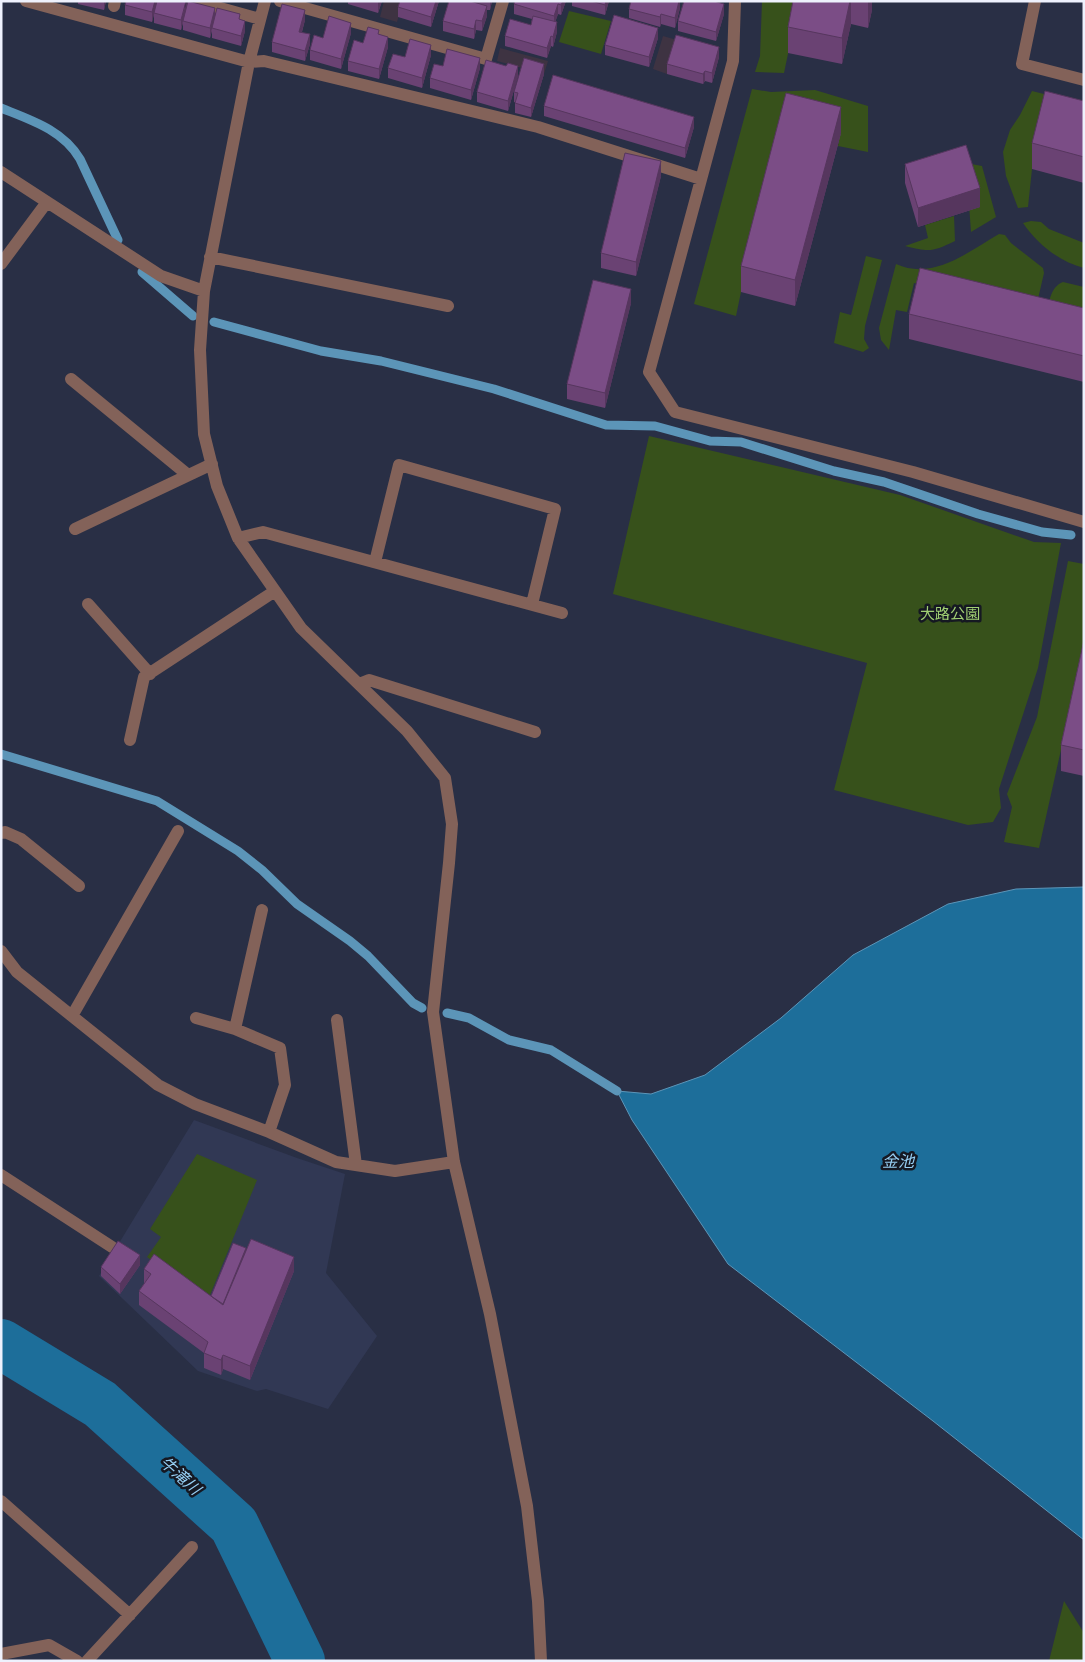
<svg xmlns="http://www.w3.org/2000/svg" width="1085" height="1662" viewBox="0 0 1085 1662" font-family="'Varela Round','Noto Sans JP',sans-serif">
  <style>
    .built { fill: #313854 }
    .industrial { fill: #3e3342 }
    .green { fill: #37511b }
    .water { fill: #1d6e9a; stroke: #5c95b8 }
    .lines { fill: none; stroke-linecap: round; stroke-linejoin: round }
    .stream { stroke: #5c95b8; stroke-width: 9 }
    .river { stroke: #1d6e9a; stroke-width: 50 }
    .minor { stroke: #836259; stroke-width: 12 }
    .wall { fill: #6a4273 }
    .shaded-wall { fill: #56365e }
    .building { fill: #7b4d86; stroke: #56365e }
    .labels { text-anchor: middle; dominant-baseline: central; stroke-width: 5; stroke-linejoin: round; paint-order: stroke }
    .park-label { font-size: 15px; fill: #a0cf73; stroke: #151822 }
    .water-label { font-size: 16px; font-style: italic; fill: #96cff4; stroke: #151822 }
  </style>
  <rect width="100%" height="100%" fill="#292f45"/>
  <!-- built -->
  <path class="built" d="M194,1120l103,38 48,16 -19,99 51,63 -49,73 -62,-20 -9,2 -59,-20 -99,-95z"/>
  <!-- industrial -->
  <path class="industrial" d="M384,1h19l-6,21 -17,-5z
    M663,36l14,4 -10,34 -14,-5z
    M500,48l48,13 -4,13 -47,-13z"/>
  <!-- green -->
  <path class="green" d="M762,1h37l-15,72 -29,-1 5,-16z
    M569,11l42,10 -10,33 -42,-12z
    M752,89l19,3 44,-2 53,16v46l-30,-6 2,-13 -99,159 -5,24 -42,-12z
    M1032,91l52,13 -52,65 -4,38 -10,1 -12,-32 -3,-24 7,-22 10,-15z
    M966,163l16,3 14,51 -25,15z
    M954,216l1,25c-23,11 -25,11 -50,5l23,-8 -3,-13z
    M1031,221l10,1 8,7 35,14v25c-24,-6 -47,-24 -61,-45z
    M999,234l6,1 6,8 32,25 1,5 -9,39 -121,-29 -7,29 -11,-2 -7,40 -8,-10 -2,-12 17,-64c37,17 72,-12 103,-30z
    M866,256l16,4 -17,66 -1,13 5,9 -6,4 -29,-9 6,-31 11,3z
    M1063,282l21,5v38l-38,-9c3,-13 4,-29 17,-34z
    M649,436l251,59 134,47 27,1 -23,125 -39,121 2,19 -8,14 -25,3 -134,-35 33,-127 -254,-69z
    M1068,561l16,3v83l-45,201 -35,-6 8,-35 -5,-13 30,-77z
    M197,1154l60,26 -49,120 -61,-43 14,-20 -11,-8z
    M1064,1601l20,32v28h-35z"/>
  <!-- water -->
  <path class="water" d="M1084,887v653l-151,-119 -205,-157 -96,-144 -15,-29 34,3 54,-19 76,-57 72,-63 95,-51 68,-15z"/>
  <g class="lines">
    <!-- stream -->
    <path class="stream" d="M1,108c30,12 62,22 79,51l38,81
      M142,272l51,44
      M214,322l107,29 60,10 113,28 112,36 49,1 55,15 31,1 93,29 50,11 94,32 64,18 29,3
      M1,754l156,47 81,50 24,19 35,34 53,37 18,15 45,47 9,5
      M447,1013l22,5 40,22 42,10 66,41"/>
    <!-- river -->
    <path class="river" d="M1,1344l99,60 134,121 66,136"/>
    <!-- minor -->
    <path class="minor" d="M26,1l223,61 15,-1 274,66 163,52
      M195,1l65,18
      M265,1l-16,61 -45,229 -4,59 4,84 13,52 21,52 63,90 106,103 38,47 7,46 -3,39 -16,149 21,150 36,152 37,192 11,95 3,60
      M280,1l206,58 17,-58
      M735,1l-2,60 -84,311 26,40 238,60 171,50
      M1035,1l-13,63 62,16
      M114,6l1,-5
      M1,172l160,104 43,15
      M210,257l238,49
      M1,264l46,-62
      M71,379l117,96
      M75,529l137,-65
      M238,538l25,-6 299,81
      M375,562l24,-97 156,44 -23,95
      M88,604l62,70
      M359,684l10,-4 166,52
      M130,740l14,-63 131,-86
      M1,833l4,-1 16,7 58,47
      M1,951l16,21 141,113 37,19 74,28 67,30 59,9 59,-9
      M72,1016l106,-185
      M196,1018l39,11 45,19 5,37 -16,47
      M337,1020l19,145
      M235,1029l27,-119
      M1,1175l111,72
      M1,1501l129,114
      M1,1654l48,-9 28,16
      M87,1661l105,-114"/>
  </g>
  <!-- wall -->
  <path class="wall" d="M78,1h28l-2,9 -26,-6z
    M348,1h34l-4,12 -30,-9z
    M439,1l-8,26 -33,-10v-10z
    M449,1h43l-2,9h-3v6l-5,15 -6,-1 -2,9 -31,-8v-10z
    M566,1l-5,14 -3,-1 -3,8 2,10 -4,15 -2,-1 -4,12 -42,-12v-10l26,-11 1,-6 -18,-5v-10z
    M572,1h37l-4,14 -33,-9z
    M680,1v7l-5,20 -14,-4 -1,3 -31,-9v-9z
    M793,1h79v9l-4,18 -17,-4 -9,40 -54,-11v-26z
    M125,5l62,3 28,8 25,3 5,12 -4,15 -29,-8v-7l-2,7 -27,-8v-7l-2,7 -27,-7v-9l-2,8 -27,-7z
    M724,14l-8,27 -38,-10v-10z
    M305,20l-3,12 8,12 -5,17 -33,-9v-10z
    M351,33l-10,36 -31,-9v-10l13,-12z
    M379,35l9,12 -9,32 -31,-8v-10l15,-18z
    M658,38l-9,29 -44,-12v-10z
    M431,55l-9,33 -34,-10v-10l17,-11z
    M719,57l-7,26 -7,-2 -2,3 -36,-10v-10z
    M443,66l37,2 -9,32 -41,-12v-10z
    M544,74l-13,43 -16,-4v-11h-1v-10z
    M518,76l-10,35 -31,-9v-10z
    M1084,101v82l-52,-14v-26z
    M544,106l150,21 -9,31 -141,-42z
    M841,133l-46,173 -54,-14v-26z
    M905,164l75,43 -62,20 -13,-44z
    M661,176l-25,100 -35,-8v-15z
    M631,303l-26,105 -38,-9v-15z
    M1084,308v74l-175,-43v-25z
    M1084,640v136l-23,-5v-26z
    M246,1251l48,20 -44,109 -27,-11 -2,6 -17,-7v-15l-65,-48v-14l5,-7v-15l67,27z
    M140,1265l-20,29 -19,-18v-9z"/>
  <!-- shaded-wall -->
  <path class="shaded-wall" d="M104,1h2l-2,9z
    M155,1h2v2l-5,19v-10z
    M187,1v9l-4,11 -2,9v-10z
    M379,1h3l-4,12v-10z
    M436,1h3l-8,26v-10z
    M490,1h2l-2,9z
    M563,1h3l-5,14v-10z
    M606,1h3l-4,14v-10z
    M679,1h1v7l-5,20v-10z
    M850,1h1v23l-9,40v-26z
    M868,1h4v9l-4,18z
    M558,4v10l-4,12v-10z
    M724,4v10l-8,27v-9z
    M487,6v10l-5,15v-10z
    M215,8v10l-3,10 -2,10v-10z
    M305,10v10l-6,22v-10z
    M661,14v10l-1,3v-10z
    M476,20v10l-2,9v-10z
    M245,21v10l-4,15v-10z
    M557,22v10l-4,15v-10z
    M351,23v10l-10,36v-10z
    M658,28v10l-9,29v-10z
    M310,34v10l-5,17v-10z
    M551,36v10l-4,12v-10z
    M388,37v10l-9,32v-10z
    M431,45v10l-9,33v-10z
    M719,47v10l-7,26v-10z
    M480,58v10l-9,32v-10z
    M544,64v10l-13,43v-9z
    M518,66v10l-10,35v-10z
    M705,71v10l-2,3v-10z
    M841,107v26l-46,173v-26z
    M694,117v10l-9,31v-10z
    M661,161v15l-25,100v-14z
    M980,188v19l-62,20v-19z
    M631,289v14l-26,105v-15z
    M246,1248v5l-24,58v-5z
    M140,1255v10l-20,29v-10z
    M294,1257v14l-44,109v-14z
    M223,1355v14l-2,6v-15z"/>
  <!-- building -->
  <path class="building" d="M126,1h29l-3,11 -27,-7z
    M157,1h29l-5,19 -27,-7z
    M188,1l27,7 -5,20 -27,-7z
    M400,1h36l-5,16 -33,-10z
    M449,1h21l17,5 -5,15 -6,-1 -2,9 -31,-8z
    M515,1h48l-2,4 -3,-1 -4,12 -40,-12z
    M591,1h15l-1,4z
    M631,1h48l-4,17 -14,-4 -1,3 -31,-8z
    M684,1h30l10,3 -8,28 -38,-11z
    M793,1h57l-8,37 -54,-11z
    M282,4l23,6 -6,22 11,2 -5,17 -33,-9z
    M217,8l23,6 -1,5 6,2 -4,15 -29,-8z
    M614,15l44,13 -9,29 -44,-12z
    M329,16l22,7 -10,36 -31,-9 4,-15 9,3z
    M533,16l24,6 -4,15 -2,-1 -4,12 -42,-12 5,-17 21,6z
    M368,27l11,3 -1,4 10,3 -9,32 -31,-8 6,-21 9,3z
    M676,35l43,12 -7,26 -7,-2 -2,3 -36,-10z
    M410,39l21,6 -9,33 -34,-10 5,-14 12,3z
    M447,49l33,9 -9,32 -41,-12 4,-14 9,2z
    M524,58l20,6 -13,44 -16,-5 3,-10 -4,-1z
    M486,60l20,6 2,-3 10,3 -10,35 -31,-9z
    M553,75l141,42 -9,31 -141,-42z
    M1045,91l39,10v56l-52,-14z
    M786,93l55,14 -46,173 -54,-14z
    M966,145l14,43 -62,20 -13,-44z
    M625,153l36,8 -25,101 -35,-9z
    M920,268l164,40v48l-175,-42z
    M593,280l38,9 -26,104 -38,-9z
    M1084,640v110l-23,-5z
    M251,1239l43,18 -44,109 -27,-11 -2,5 -17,-7 4,-11 -69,-51 12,-17 -7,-5 10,-15 69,51z
    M118,1241l22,14 -20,29 -19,-17z
    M233,1243l13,5 -23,56 -12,-8z"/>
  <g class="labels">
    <!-- park labels -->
    <g class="park-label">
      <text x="950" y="614">大路公園</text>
    </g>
    <!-- water labels -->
    <g class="water-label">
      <text x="898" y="1162">金池</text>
      <text transform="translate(180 1476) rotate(42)">牛滝川</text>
    </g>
  </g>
  <!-- border -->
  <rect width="1085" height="1662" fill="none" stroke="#eef1fd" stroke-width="5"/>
</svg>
